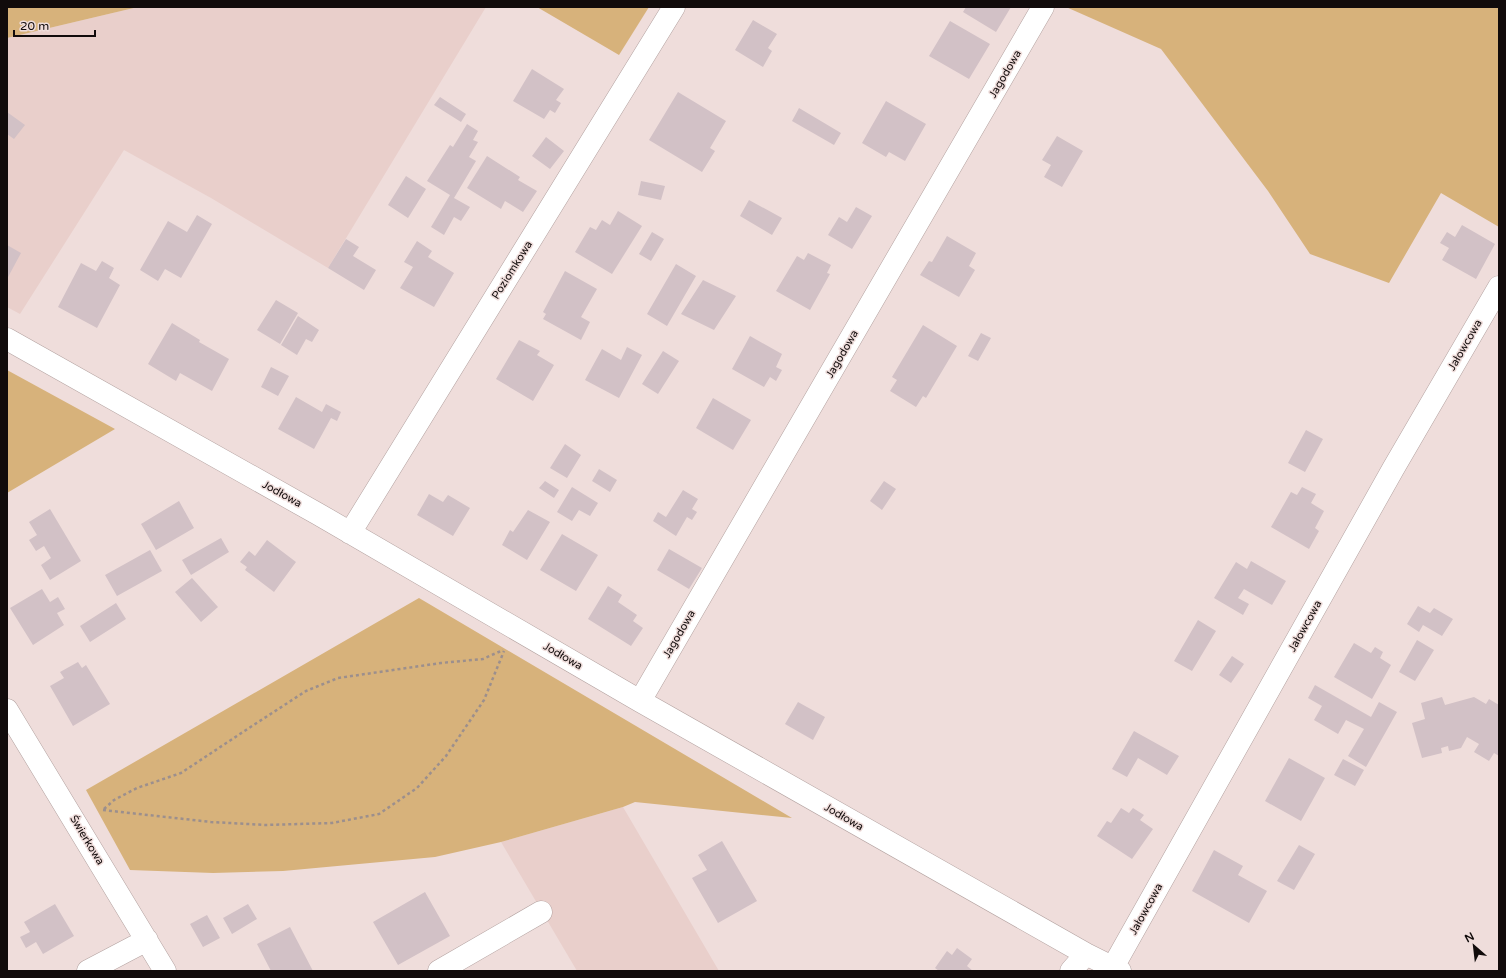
<svg xmlns="http://www.w3.org/2000/svg" width="1506" height="978" viewBox="0 0 1506 978" font-family="'Varela Round',sans-serif">
  <style>
    .built { fill: #e9cfcb }
    .green { fill: #d7b27b }
    .building { fill: #d2c1c6 }
    .lines { fill: none; stroke-linecap: round; stroke-linejoin: round }
    .minor-casing { stroke: #b3a2a0; stroke-width: 23 }
    .path { stroke: #9c8f8d; stroke-width: 2.5; stroke-dasharray: 3 3; stroke-linecap: butt }
    .minor { stroke: #fff; stroke-width: 22 }
    .labels { text-anchor: middle; dominant-baseline: central; stroke-width: 3; stroke-linejoin: round; paint-order: stroke }
    .street-label { font-size: 11px; fill: #110b0b; stroke: #efdddb }
  </style>
  <rect width="100%" height="100%" fill="#efdddb"/>
  <!-- built -->
  <path class="built" d="M138,7h348l-158,261 -117,-70 -87,-48 -104,164 -13,-7v-269z
    M623,807l96,164h-142l-76,-129z"/>
  <!-- green -->
  <path class="green" d="M7,7h131l-131,31z
    M537,7h112l-30,48z
    M1066,7h433v220l-58,-34 -52,90 -79,-29 -42,-63 -107,-142z
    M7,370l108,59 -108,64z
    M419,598l373,220 -157,-16 -12,5 -122,35 -66,15 -152,14 -70,2 -83,-3 -44,-80z"/>
  <!-- building -->
  <path class="building" d="M966,7h45l-15,25 -33,-20z
    M753,20l24,14 -9,14 4,3 -9,16 -28,-17z
    M950,21l40,23 -21,35 -40,-23z
    M532,69l32,20 -8,11 5,3 -6,10 -5,-3 -6,9 -31,-18z
    M678,92l48,29 -16,27 5,3 -13,21 -53,-32z
    M440,97l26,17 -5,8 -27,-17z
    M886,101l40,23 -21,37 -16,-9 -3,5 -24,-14z
    M799,108l42,25 -7,12 -42,-24z
    M7,112l18,13 -11,14 -7,-5z
    M467,124l11,7 -5,9 5,2 -9,15 7,4 -22,37 16,9 -9,14 -7,-4 -10,18 -13,-8 19,-32 -23,-14 23,-36 3,2z
    M1057,136l26,15 -21,36 -18,-10 7,-12 -9,-5z
    M546,137l18,14 -14,18 -18,-13z
    M487,156l33,21 -2,3 19,11 -14,21 -18,-11 -4,8 -34,-21z
    M406,176l20,13 -18,29 -20,-13z
    M641,181l24,5 -4,14 -23,-5z
    M749,200l33,18 -10,17 -32,-19z
    M856,207l16,9 -20,33 -24,-14 11,-18 8,5z
    M618,211l24,15 -30,48 -37,-22 15,-25 6,3 6,-10 8,5z
    M197,215l15,9 -31,54 -16,-9 -7,12 -18,-11 28,-49 19,11z
    M1462,225l33,19 -19,35 -34,-19 7,-12 -9,-5 7,-11 8,5z
    M652,232l12,7 -13,22 -12,-7z
    M947,236l29,17 -7,13 6,4 -16,27 -39,-22 9,-14 3,1z
    M346,239l13,8 -6,9 23,14 -12,20 -36,-22z
    M417,241l15,10 -4,6 26,16 -20,34 -34,-19 13,-21 -9,-5z
    M7,245l14,8 -14,26z
    M808,253l23,12 -4,8 3,1 -20,36 -34,-19 21,-35 7,4z
    M102,261l12,7 -5,10 11,7 -23,43 -39,-21 23,-44 15,8z
    M676,264l20,12 -29,50 -20,-12z
    M565,271l32,18 -16,28 9,5 -9,18 -38,-21 3,-5 -3,-2z
    M703,280l33,16 -22,34 -33,-16z
    M276,300l22,13 -18,31 -23,-14z
    M298,316l21,14 -7,12 -6,-3 -9,16 -16,-10z
    M172,323l28,17 -1,2 30,17 -17,32 -32,-18 -4,8 -28,-17z
    M923,325l34,21 -31,52 -3,-2 -7,11 -26,-16 7,-11 -5,-3z
    M981,333l10,5 -13,23 -10,-5z
    M750,336l32,18 -6,13 6,3 -6,11 -6,-4 -6,10 -32,-18z
    M519,340l21,11 -3,4 17,10 -21,36 -37,-22z
    M627,347l15,8 -23,43 -34,-18 17,-31 19,11z
    M663,351l16,10 -21,33 -16,-10z
    M271,367l18,9 -11,20 -17,-9z
    M296,397l26,15 4,-8 15,8 -4,9 -6,-3 -17,31 -36,-20z
    M713,398l38,22 -18,30 -37,-22z
    M1306,430l17,9 -18,33 -17,-9z
    M565,444l16,11 -14,23 -17,-10z
    M599,469l18,11 -7,12 -18,-11z
    M545,481l14,9 -5,8 -15,-10z
    M884,481l12,8 -14,21 -12,-9z
    M572,487l26,16 -8,13 -11,-6 -7,11 -15,-9z
    M1302,487l14,7 -5,9 13,8 -9,17 4,3 -10,18 -38,-22 20,-35 6,3z
    M683,490l15,9 -6,10 5,3 -5,8 -5,-3 -11,19 -23,-15 5,-9 8,5z
    M429,494l14,8 5,-7 22,13 -17,28 -36,-21z
    M179,501l15,27 -38,22 -15,-26z
    M50,509l31,52 -31,19 -9,-15 10,-7 -7,-12 -8,5 -7,-11 8,-5 -8,-13z
    M528,510l22,12 -23,38 -25,-15 8,-15 3,2z
    M562,534l36,21 -22,36 -36,-21z
    M221,538l8,14 -38,23 -9,-15z
    M267,540l29,22 -22,30 -29,-22 2,-3 -7,-5 9,-11 6,5z
    M669,549l33,19 -13,21 -32,-19z
    M150,550l12,21 -45,25 -12,-21z
    M1251,561l35,20 -14,24 -28,-16 -6,9 11,6 -6,11 -29,-17 22,-36 11,7z
    M192,578l26,29 -17,15 -26,-30z
    M608,586l14,9 -4,7 19,13 -4,6 10,7 -12,18 -43,-27z
    M42,589l8,13 8,-5 7,12 -8,4 7,12 -31,20 -23,-37z
    M116,603l10,16 -36,23 -10,-16z
    M1418,606l12,7 4,-5 19,11 -11,17 -19,-11 -4,7 -12,-8z
    M1198,620l18,11 -24,40 -18,-10z
    M1417,640l17,10 -19,31 -16,-9z
    M1354,643l17,10 4,-6 8,5 -3,6 11,7 -19,34 -38,-22z
    M1232,656l12,8 -13,19 -12,-8z
    M78,662l4,6 4,-3 24,39 -37,22 -23,-40 14,-8 -4,-6z
    M1315,685l56,32 8,-15 18,10 -31,55 -18,-11 16,-27 -18,-9 -8,14 -24,-14 8,-14 -14,-8z
    M1442,697l3,8 29,-8 12,7 3,-5 10,6v51l-5,-3 -5,8 -15,-9 5,-8 -12,-7 -6,11 -12,3 -1,-5 -7,2 1,5 -20,5 -10,-35 13,-4 -4,-16z
    M798,702l27,15 -12,23 -28,-16z
    M1134,731l45,25 -12,19 -29,-17 -11,19 -15,-8z
    M1289,758l36,20 -24,43 -36,-20z
    M1343,759l21,11 -9,16 -21,-11z
    M1121,808l8,5 4,-5 11,7 -4,5 13,9 -21,30 -35,-23 10,-15 4,2z
    M722,841l35,60 -39,22 -26,-45 15,-8 -9,-15z
    M1299,845l16,9 -21,36 -17,-9z
    M1214,850l29,16 -5,9 29,16 -18,32 -57,-32z
    M425,892l25,44 -52,29 -25,-43z
    M55,904l19,32 -31,18 -7,-12 -10,6 -6,-11 10,-5 -6,-10z
    M248,904l9,15 -25,15 -9,-16z
    M207,915l13,23 -17,9 -13,-23z
    M290,927l23,44h-42l-14,-27z
    M957,948l15,11 -5,7 6,5h-34l-4,-3 12,-17 5,4z"/>
  <g class="lines">
    <defs>
      <path id="minor" d="M7,339l311,175 322,187 446,253 34,17
        M350,533l324,-526
        M640,701l403,-694
        M7,710l158,261
        M1113,967l280,-498 106,-182
        M88,971l59,-31
        M439,971l102,-59
        M1071,971l15,-17"/>
    </defs>
    <!-- minor casing -->
    <use href="#minor" class="minor-casing"/>
    <!-- path -->
    <path class="path" d="M104,809l10,-9 23,-12 44,-15 68,-45 57,-37 32,-13 103,-15 42,-4 20,-9
      M103,810l108,12 55,3 66,-2 47,-9 38,-26 29,-32 38,-56 20,-49"/>
    <!-- minor -->
    <use href="#minor" class="minor"/>
  </g>
  <g class="labels">
    <!-- street labels -->
    <g class="street-label">
      <text transform="translate(1005 74) rotate(-60)">Jagodowa</text>
      <text transform="translate(512 270) rotate(-58)">Poziomkowa</text>
      <text transform="translate(1465 345) rotate(-60)">Jałowcowa</text>
      <text transform="translate(842 354) rotate(-60)">Jagodowa</text>
      <text transform="translate(282 494) rotate(29)">Jodłowa</text>
      <text transform="translate(1305 626) rotate(-61)">Jałowcowa</text>
      <text transform="translate(679 634) rotate(-60)">Jagodowa</text>
      <text transform="translate(563 656) rotate(30)">Jodłowa</text>
      <text transform="translate(844 817) rotate(30)">Jodłowa</text>
      <text transform="translate(87 840) rotate(59)">Świerkowa</text>
      <text transform="translate(1146 909) rotate(-61)">Jałowcowa</text>
    </g>
  </g>
  <!-- border -->
  <rect width="1506" height="978" fill="none" stroke="#110b0b" stroke-width="16"/>
  <!-- north arrow -->
  <g transform="translate(1474 946) rotate(332)" stroke="#efdddb" stroke-width="3" paint-order="stroke">
  <path d="M0-3L7 15L0 10L-7 15Z" fill="#110b0b"/>
  <text y="-6" font-size="11" font-weight="bold" text-anchor="middle" fill="#110b0b">N</text>
  </g>
  <!-- scale -->
  <path d="M14 30v6h81v-6" fill="none" stroke="#110b0b" stroke-width="2"/>
  <text x="20" y="30" font-size="12" fill="#110b0b" stroke="#efdddb" stroke-width="3" paint-order="stroke">20 m</text>
</svg>
